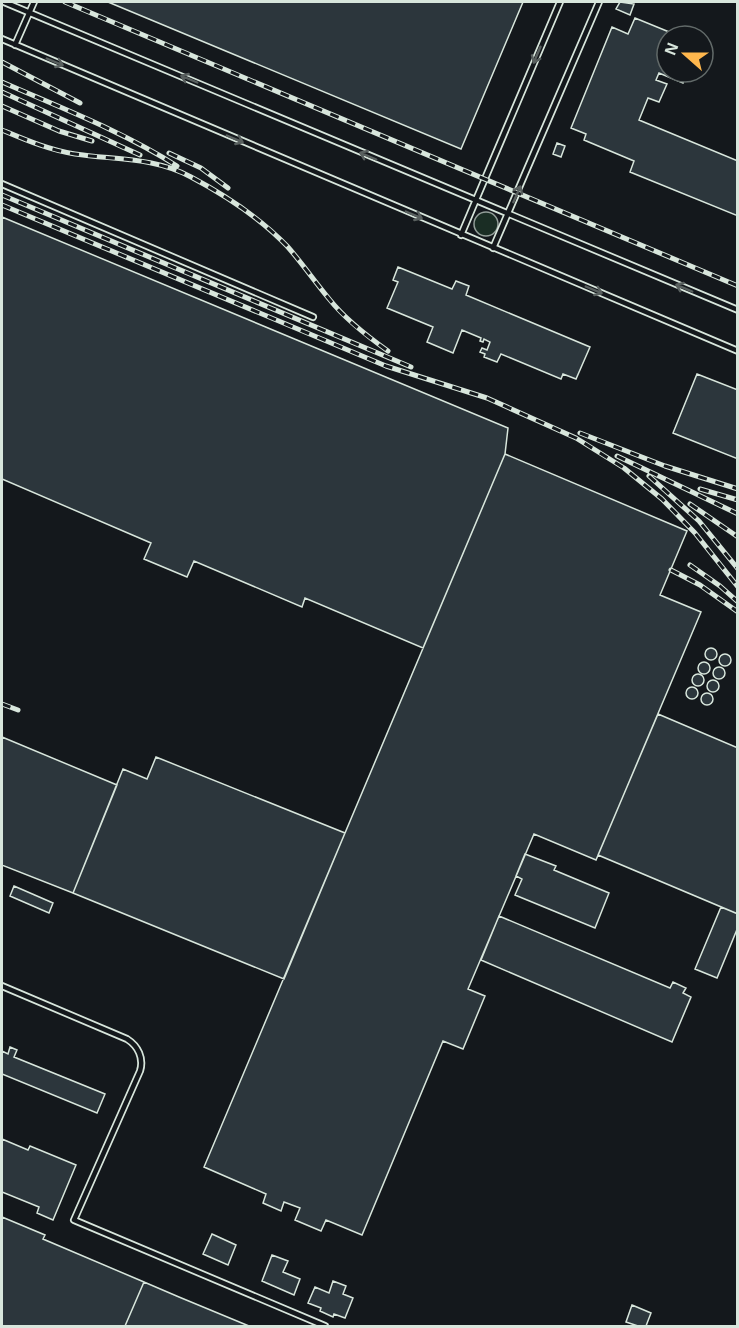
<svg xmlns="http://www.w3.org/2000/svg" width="739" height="1328" viewBox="0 0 739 1328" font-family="Arial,sans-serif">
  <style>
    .green { fill: #1a2d24; stroke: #939e99; stroke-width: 1.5 }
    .building { fill: #2c363c; stroke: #d8e6dc; stroke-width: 1.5 }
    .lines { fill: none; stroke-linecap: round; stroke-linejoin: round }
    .lane-casing { stroke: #d8e6dc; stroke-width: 8 }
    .lane { stroke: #14181c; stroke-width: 4.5 }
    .rail-casing { stroke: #d8e6dc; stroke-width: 5 }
    .rail { stroke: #14181c; stroke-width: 3; stroke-dasharray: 9; stroke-linecap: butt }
    .oneway { stroke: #59605f }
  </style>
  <rect width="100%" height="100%" fill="#14181c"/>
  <!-- green -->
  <path class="green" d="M474 224a12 12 0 1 1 24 0a12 12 0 1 1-24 0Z"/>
  <!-- building -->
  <path class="building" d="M108,2h415l-62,147z
    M620,2l14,2 -4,11 -14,-6z
    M635,18l44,18h-12v36h20l-4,11 -24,-10 -3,7 11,4 -8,18 -11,-4 -9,22 99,41v55l-108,-44 4,-11 -50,-21 2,-6 -15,-6 41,-101 16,7z
    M557,143l8,3 -4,11 -8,-3z
    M2,217l506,211 -3,26 -82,194 -118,-50 -3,9 -108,-46 -7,16 -43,-18 7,-16 -149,-64z
    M398,267l54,22 4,-8 13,5 -3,9 124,52 -14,32 -13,-5 -2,5 -60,-25 -4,8 -13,-5 1,-3 -5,-2 2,-4 5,2 3,-8 -6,-3 -1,3 -3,-1 1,-3 -19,-8 -9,23 -26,-11 6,-15 -46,-19 11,-26 -5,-2z
    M697,374l41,16v69l-65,-26z
    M505,454l182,77 -27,64 41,17 -105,248 -62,-26 -66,155 17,7 -22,53 -20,-8 -81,194 -36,-15 -5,11 -26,-11 5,-12 -16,-6 -3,9 -18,-8 3,-9 -62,-27z
    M705 654a6 6 0 1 1 12 0a6 6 0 1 1-12 0Z
    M719 660a6 6 0 1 1 12 0a6 6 0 1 1-12 0Z
    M698 668a6 6 0 1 1 12 0a6 6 0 1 1-12 0Z
    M713 673a6 6 0 1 1 12 0a6 6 0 1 1-12 0Z
    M692 680a6 6 0 1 1 12 0a6 6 0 1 1-12 0Z
    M707 686a6 6 0 1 1 12 0a6 6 0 1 1-12 0Z
    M686 693a6 6 0 1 1 12 0a6 6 0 1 1-12 0Z
    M701 699a6 6 0 1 1 12 0a6 6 0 1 1-12 0Z
    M658,714l80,34v166l-140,-59z
    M2,737l115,48 -44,108 -71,-28v1z
    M156,757l189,76 -61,146 -211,-86 50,-124 24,10z
    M525,854l31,12 -2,4 55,23 -14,35 -80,-33 7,-16 -6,-3z
    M14,886l39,17 -4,10 -39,-17z
    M721,907l17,7v13l-21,51 -22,-9z
    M499,916l171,72 3,-6 13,6 -3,5 8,4 -19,45 -191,-82z
    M10,1047l7,3 -3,7 91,37 -8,19 -95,-39v-23l6,3z
    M2,1139l26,11 2,-4 46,19 -23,55 -16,-7 2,-6 -37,-15z
    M2,1217l43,18 -2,4 101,43 -19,44h-123z
    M212,1234l24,11 -8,20 -25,-11z
    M272,1255l16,6 -5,11 17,7 -6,16 -32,-14z
    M333,1281l13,5 -3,8 10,4 -8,20 -11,-4 -1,3 -13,-6 1,-3 -13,-5 7,-16 14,6z
    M144,1282l35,15 70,29h-124z
    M632,1305l19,8 -5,13h-8l-12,-4z"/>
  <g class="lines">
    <defs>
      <path id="lane" d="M4,2l734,308
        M2,39l736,312
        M15,45l19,-43
        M2,184l311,133
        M461,235l99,-233
        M493,248l106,-246
        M2,986l125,53c11,7 17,19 13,32l-66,149 251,106"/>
    </defs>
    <!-- lane casing -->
    <use href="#lane" class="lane-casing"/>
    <!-- lane -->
    <use href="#lane" class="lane"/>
    <defs>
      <path id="rail" d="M65,2l673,284
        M2,62l78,41
        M2,82c59,26 120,49 175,84
        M2,92l138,63
        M2,106l57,25 33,10
        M2,130c24,10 47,20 73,24 40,6 79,3 116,23 34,18 69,41 96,69 15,17 28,36 43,54 16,20 37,36 58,51
        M169,153l32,15 27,20
        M2,195l409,172
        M2,205l384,161 101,32 89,40 48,30 38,31 33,34 43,54
        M580,433l85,33 73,23
        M617,456l121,58
        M649,476l50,45 39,48
        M700,489l38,11
        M690,504l48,33
        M690,565l30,21 18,16
        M671,570l29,15 38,27
        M2,704l16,6"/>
    </defs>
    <!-- rail casing -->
    <use href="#rail" class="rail-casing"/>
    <!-- rail -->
    <use href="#rail" class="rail"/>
  </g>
  <!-- one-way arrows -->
  <defs><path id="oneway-shaft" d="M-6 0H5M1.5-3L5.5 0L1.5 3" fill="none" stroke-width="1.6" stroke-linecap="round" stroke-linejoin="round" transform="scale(1.5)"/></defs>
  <g class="oneway">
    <use href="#oneway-shaft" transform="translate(537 55) rotate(113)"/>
    <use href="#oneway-shaft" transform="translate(55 62) rotate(23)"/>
    <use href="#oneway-shaft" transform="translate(189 79) rotate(-157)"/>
    <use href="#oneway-shaft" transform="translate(235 139) rotate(23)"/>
    <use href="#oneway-shaft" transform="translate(368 156) rotate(-157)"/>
    <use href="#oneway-shaft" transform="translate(517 194) rotate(-66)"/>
    <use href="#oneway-shaft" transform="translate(414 215) rotate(23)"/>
    <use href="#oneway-shaft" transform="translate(684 288) rotate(-157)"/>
    <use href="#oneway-shaft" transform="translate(594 290) rotate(23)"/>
  </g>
  <!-- border -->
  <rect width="739" height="1328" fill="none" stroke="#d8e6dc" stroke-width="6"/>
  <!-- north arrow -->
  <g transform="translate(685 54) rotate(291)"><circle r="28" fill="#14181c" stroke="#626a69" stroke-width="1.5"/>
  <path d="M0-4.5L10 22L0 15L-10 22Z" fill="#ffb74d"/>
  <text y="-9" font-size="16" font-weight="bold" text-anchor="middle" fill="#d8e6dc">N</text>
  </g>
</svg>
